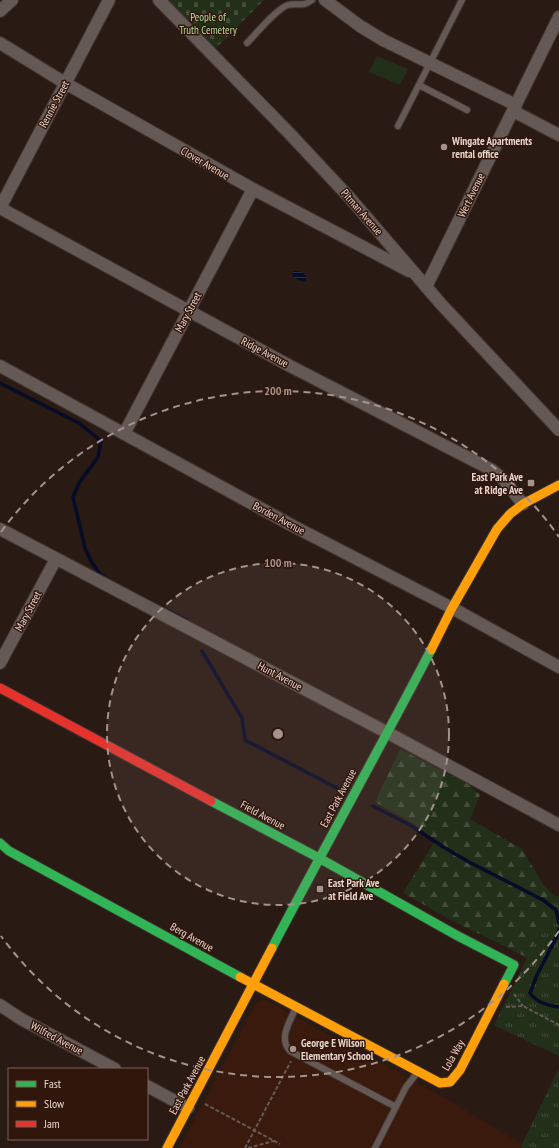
<svg xmlns="http://www.w3.org/2000/svg" width="559" height="1148" viewBox="0 0 559 1148" font-family="'PT Sans Narrow',sans-serif">
  <style>
    .built { fill: #391a0d }
    .forest { fill: url(#forest-firs) }
    .cemetery { fill: url(#cemetery-stones) }
    .park { fill: url(#park-tufts) }
    .pitch { fill: #233019 }
    .water { fill: url(#water-rules) }
    .lines { fill: none; stroke-linecap: round; stroke-linejoin: round }
    .stream { stroke: #060b28; stroke-width: 3.5 }
    .lane-casing { stroke: #403330; stroke-width: 8 }
    .street-casing { stroke: #403330; stroke-width: 14 }
    .fast-casing { stroke: #403330; stroke-width: 11 }
    .slow-casing { stroke: #403330; stroke-width: 11 }
    .jam-casing { stroke: #403330; stroke-width: 11 }
    .path { stroke: #645954; stroke-width: 2; stroke-dasharray: 4 2; stroke-linecap: butt }
    .lane { stroke: #645954; stroke-width: 6 }
    .street { stroke: #645954; stroke-width: 12 }
    .fast { stroke: #30b455; stroke-width: 9 }
    .slow { stroke: #ff9f0a; stroke-width: 9 }
    .jam { stroke: #e5322d; stroke-width: 9 }
    .ring { fill: none; stroke: #a4938c; stroke-width: 2; stroke-dasharray: 7 5 }
    .poi-dot { fill: #a4938c; stroke: #31160b; stroke-width: 1.5 }
    .labels { text-anchor: middle; dominant-baseline: central; stroke-width: 3; stroke-linejoin: round; paint-order: stroke }
    .park-label { font-size: 11px; fill: #b1de9c; stroke: #31160b }
    .street-label { font-size: 11px; fill: #e7d4cd; stroke: #31160b }
    .poi-label { font-size: 11px; font-weight: bold; fill: #e7d4cd; stroke: #31160b; text-anchor: start }
    .centre { fill: #a4938c; stroke: #31160b; stroke-width: 2 }
    .ring-label { font-size: 12px; text-anchor: middle; font-weight: bold; fill: #a4938c; stroke: #31160b; stroke-width: 3; stroke-linejoin: round; paint-order: stroke }
  </style>
  <defs>
    <pattern id="forest-firs" width="22" height="20" patternUnits="userSpaceOnUse"><rect width="22" height="20" fill="#233019"/><path d="M5 1l3.5 6h-7zM16 11l3.5 6h-7z" fill="#434d39"/></pattern>
    <pattern id="cemetery-stones" width="16" height="16" patternUnits="userSpaceOnUse"><rect width="16" height="16" fill="#233019"/><path d="M2 7V4a2 2 0 0 1 4 0v3zM10 15v-3a2 2 0 0 1 4 0v3z" fill="#434d39"/></pattern>
    <pattern id="park-tufts" width="24" height="20" patternUnits="userSpaceOnUse"><rect width="24" height="20" fill="#233019"/><path d="M3 7l-1-3M5 7V3M7 7l1-3M15 17l-1-3M17 17v-4M19 17l1-3" fill="none" stroke="#434d39"/></pattern>
    <pattern id="water-rules" width="6" height="5" patternUnits="userSpaceOnUse"><rect width="6" height="5" fill="#060b28"/><path d="M0 2.5h6" fill="none" stroke="#2a2e46"/></pattern>
  </defs>
  <rect width="100%" height="100%" fill="#291a13"/>
  <!-- built -->
  <path class="built" d="M261,1000l6,1 171,93 84,50 -1,4h-342l77,-145z"/>
  <!-- forest -->
  <path class="forest" d="M400,749l68,35 12,11 -10,24 52,30 22,37 11,10h4v5h-4l-27,57 -75,-37 -50,-28 32,-52 -21,-17 -39,-22z"/>
  <!-- cemetery -->
  <path class="cemetery" d="M151,0h113l-56,56z"/>
  <!-- park -->
  <path class="park" d="M555,901h4v155l-65,-31z
    M559,1068v80h-38l1,-4z"/>
  <!-- pitch -->
  <path class="pitch" d="M377,56l31,13 -8,16 -31,-13z"/>
  <!-- water -->
  <path class="water" d="M294,271c4,-1 11,2 13,7l-1,2 -3,2 -10,-5 -1,-3z"/>
  <g class="lines">
    <!-- stream -->
    <path class="stream" d="M0,383l79,40 22,18 -3,16 -19,26 -6,14 12,51 7,15 9,12 3,2
      M163,608l24,12
      M202,651l40,67 3,22 92,48
      M373,806l37,19 35,23 24,14 74,38 13,10 3,13
      M559,929l-1,5 -21,41 -7,18c7,10 17,12 29,14"/>
    <defs>
      <path id="lane" d="M247,43c9,-9 29,-34 41,-38 10,-3 14,3 24,-5
        M419,85l48,25
        M398,126l64,-126
        M296,1007c-6,15 -18,31 -6,44l106,56
        M375,1148l31,-61 11,-14"/>
      <path id="street" d="M159,0l131,134 59,63 92,107 118,126
        M325,0l35,26 23,14 133,65
        M0,11l12,-11
        M0,43l65,40 188,106 156,82
        M513,111l46,24
        M0,208l290,158 202,104 12,10 19,24
        M0,208l109,-208
        M426,287l133,-270
        M0,366l293,160 159,82 107,59
        M124,434l129,-245
        M0,529l388,204 171,92
        M0,663l56,-104
        M0,1005l21,14 94,50
        M147,1086l41,22"/>
      <path id="fast" d="M211,801l108,57 137,77 58,30 -10,19
        M0,843l9,8 231,126
        M272,948c52,-100 107,-198 159,-298"/>
      <path id="slow" d="M431,650l21,-42 45,-79 13,-15 13,-10 36,-19
        M240,977l200,106 10,-1 10,-12 44,-86
        M167,1148l105,-200"/>
      <path id="jam" d="M0,688l211,113"/>
    </defs>
    <!-- lane casing -->
    <use href="#lane" class="lane-casing"/>
    <!-- street casing -->
    <use href="#street" class="street-casing"/>
    <!-- fast casing -->
    <use href="#fast" class="fast-casing"/>
    <!-- slow casing -->
    <use href="#slow" class="slow-casing"/>
    <!-- jam casing -->
    <use href="#jam" class="jam-casing"/>
    <!-- path -->
    <path class="path" d="M514,994l9,12
      M506,1007l17,-1 36,19
      M205,1104l75,40
      M245,1148l46,-87
      M248,1148l26,-7"/>
    <!-- lane -->
    <use href="#lane" class="lane"/>
    <!-- street -->
    <use href="#street" class="street"/>
    <!-- fast -->
    <use href="#fast" class="fast"/>
    <!-- slow -->
    <use href="#slow" class="slow"/>
    <!-- jam -->
    <use href="#jam" class="jam"/>
  </g>
  <!-- distance rings -->
  <circle cx="278" cy="734" r="171" fill="#a4938c" fill-opacity=".12"/>
  <g class="ring">
    <circle cx="278" cy="734" r="171"/>
    <path d="M559 931A343 343 0 0 1 1 936M1 532A343 343 0 0 1 559 537"/>
  </g>
  <!-- markers -->
  <g class="poi-dot">
    <circle cx="444" cy="147" r="4"/>
    <rect x="527" y="479" width="8" height="8" rx="2"/>
    <rect x="316" y="885" width="8" height="8" rx="2"/>
    <circle cx="293" cy="1049" r="4"/>
  </g>
  <g class="labels">
    <!-- park labels -->
    <g class="park-label">
      <text x="208" y="17">People of<tspan x="208" dy="13">Truth Cemetery</tspan></text>
    </g>
    <!-- street labels -->
    <g class="street-label">
      <text transform="translate(54 104) rotate(-62)">Rennie Street</text>
      <text transform="translate(205 163) rotate(30)">Clover Avenue</text>
      <text transform="translate(471 195) rotate(-64)">Wert Avenue</text>
      <text transform="translate(362 212) rotate(49)">Pitman Avenue</text>
      <text transform="translate(188 312) rotate(-62)">Mary Street</text>
      <text transform="translate(265 352) rotate(28)">Ridge Avenue</text>
      <text transform="translate(279 518) rotate(28)">Borden Avenue</text>
      <text transform="translate(28 611) rotate(-62)">Mary Street</text>
      <text transform="translate(280 676) rotate(28)">Hunt Avenue</text>
      <text transform="translate(338 798) rotate(-62)">East Park Avenue</text>
      <text transform="translate(263 815) rotate(28)">Field Avenue</text>
      <text transform="translate(192 937) rotate(29)">Berg Avenue</text>
      <text transform="translate(57 1038) rotate(28)">Wilfred Avenue</text>
      <text transform="translate(453 1055) rotate(-60)">Lola Way</text>
      <text transform="translate(187 1085) rotate(-62)">East Park Avenue</text>
    </g>
    <!-- poi labels -->
    <g class="poi-label">
      <text x="452" y="141">Wingate Apartments<tspan x="452" dy="13">rental office</tspan></text>
      <text x="523" y="477" text-anchor="end">East Park Ave<tspan x="523" dy="13">at Ridge Ave</tspan></text>
      <text x="328" y="883">East Park Ave<tspan x="328" dy="13">at Field Ave</tspan></text>
      <text x="301" y="1043">George E Wilson<tspan x="301" dy="13">Elementary School</tspan></text>
    </g>
  </g>
  <circle cx="278" cy="734" r="6" class="centre"/>
  <g class="ring-label">
    <text x="278" y="395">200 m</text>
    <text x="278" y="567">100 m</text>
  </g>
  <!-- legend -->
  <rect x="8" y="1068" width="140" height="72" fill="#31160b" stroke="#7a6259"/>
  <rect x="16" y="1081" width="20" height="6" fill="#30b455" stroke="#7a6259"/>
  <text x="44" y="1088" font-size="12" fill="#e7d4cd">Fast</text>
  <rect x="16" y="1101" width="20" height="6" fill="#ff9f0a" stroke="#7a6259"/>
  <text x="44" y="1108" font-size="12" fill="#e7d4cd">Slow</text>
  <rect x="16" y="1121" width="20" height="6" fill="#e5322d" stroke="#7a6259"/>
  <text x="44" y="1128" font-size="12" fill="#e7d4cd">Jam</text>
</svg>
